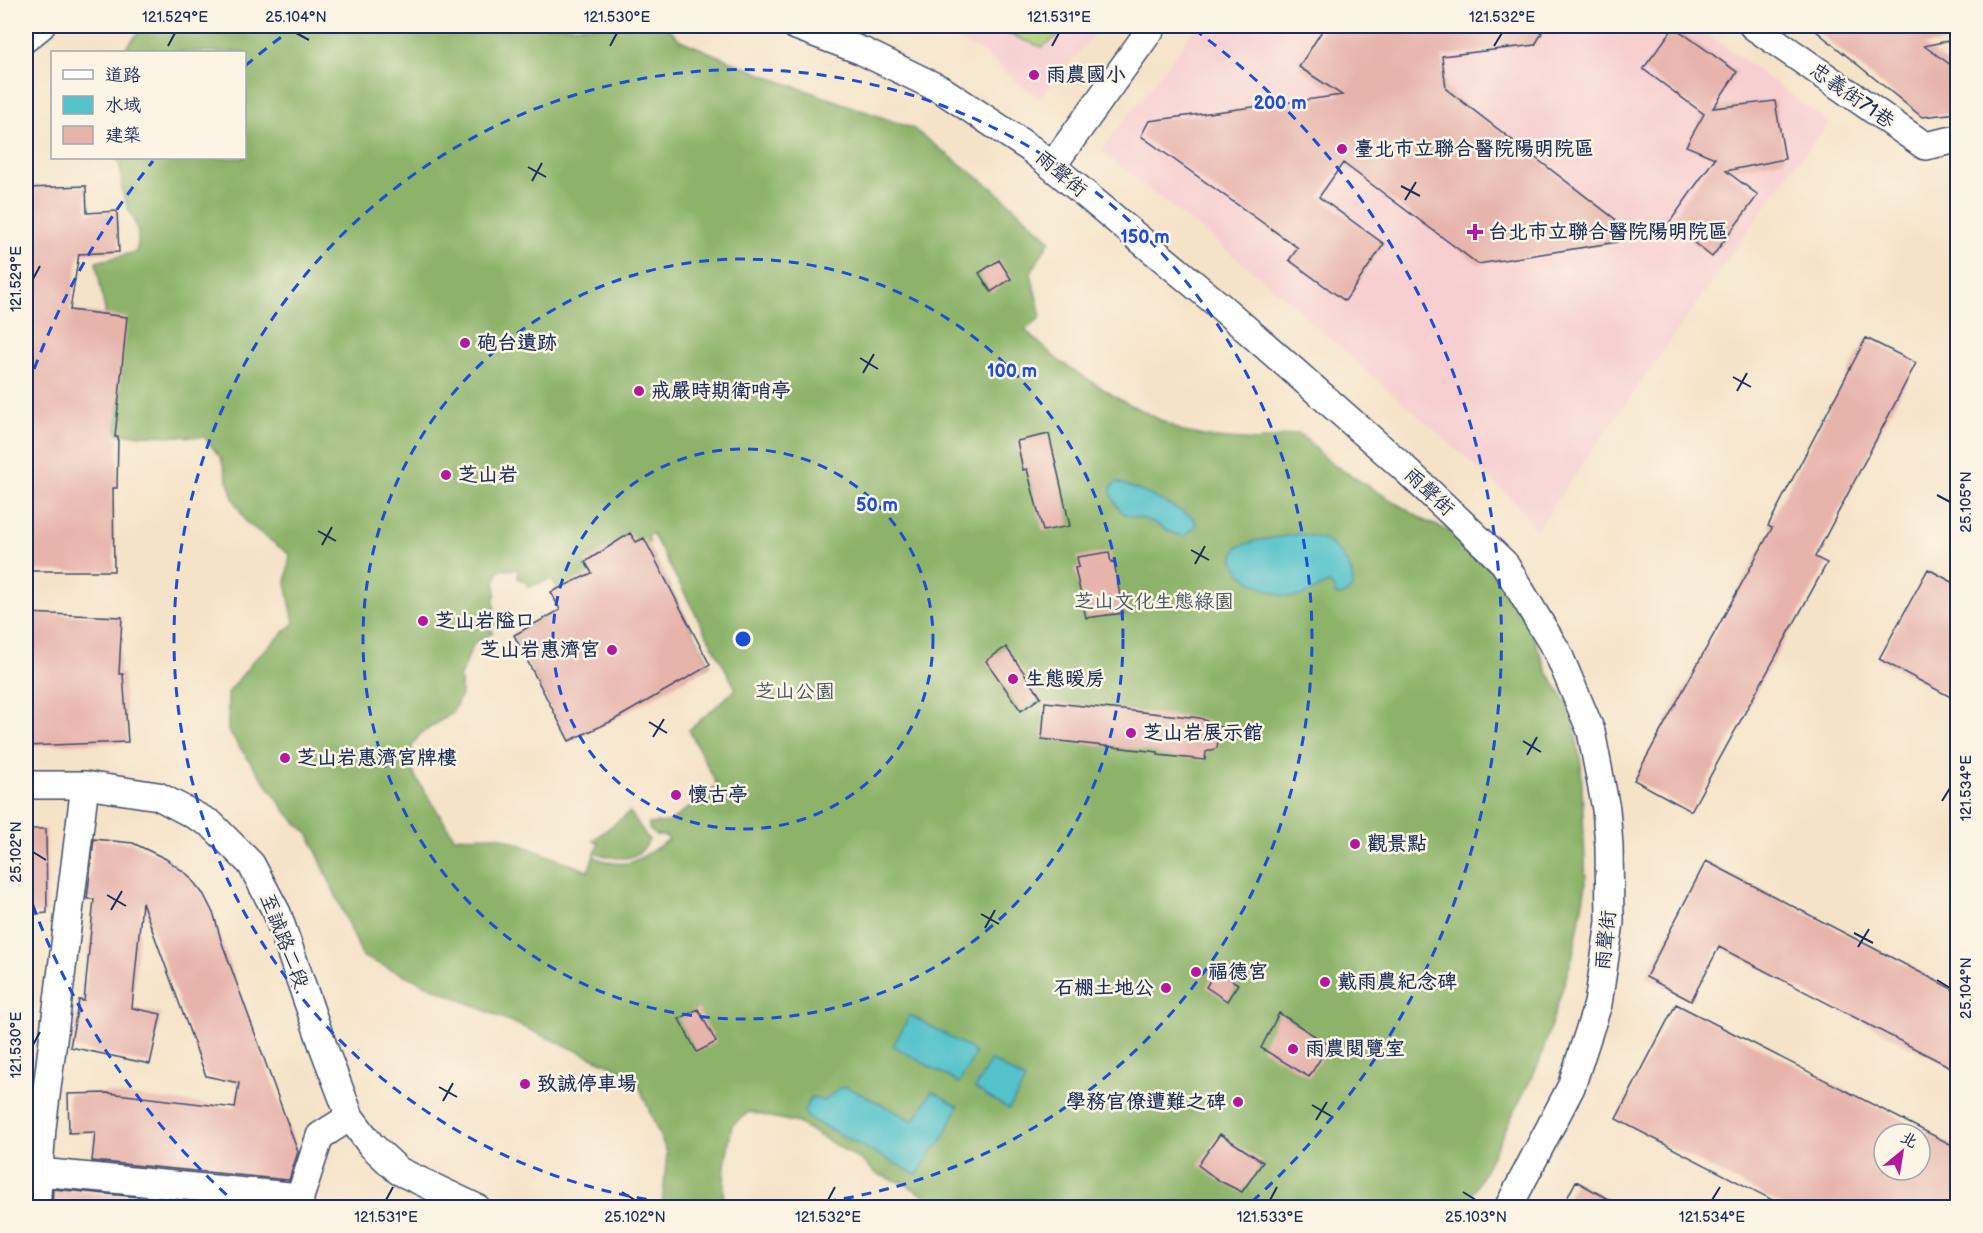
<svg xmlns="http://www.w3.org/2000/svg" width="1983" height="1233" viewBox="0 0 1983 1233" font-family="'Balsamiq Sans','LXGW WenKai TC',sans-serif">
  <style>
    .built { fill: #f7cfd1 }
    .green { fill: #b1d179; stroke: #66806c; stroke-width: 1.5 }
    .forest { fill: #8cb369; stroke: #547164; stroke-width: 1.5; fill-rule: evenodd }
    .water { fill: #55c3cb; stroke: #387994; stroke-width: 1.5 }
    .building { fill: #e7b4ac; fill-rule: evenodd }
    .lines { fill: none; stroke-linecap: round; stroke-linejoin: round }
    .minor-casing { stroke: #3c4a6e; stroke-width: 30 }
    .minor { stroke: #fff; stroke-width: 27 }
    .ticks { fill: none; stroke: #1b2f5e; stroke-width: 2 }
    .ring { fill: none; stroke: #1d4ed8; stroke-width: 3; stroke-dasharray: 10 8 }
    .poi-dot { fill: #b5179e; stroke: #fcf5e5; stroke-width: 2 }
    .labels { text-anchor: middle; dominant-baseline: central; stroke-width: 5; stroke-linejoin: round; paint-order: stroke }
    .poi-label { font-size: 20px; font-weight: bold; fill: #1b2f5e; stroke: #fcf5e5; text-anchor: start }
    .street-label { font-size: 20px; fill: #1b2f5e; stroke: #fcf5e5 }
    .park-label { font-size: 20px; fill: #405865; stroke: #fcf5e5 }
    .centre { fill: #1d4ed8; stroke: #fcf5e5; stroke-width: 3 }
    .ring-label { font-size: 18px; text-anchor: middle; font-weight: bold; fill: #1d4ed8; stroke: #fcf5e5; stroke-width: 5; stroke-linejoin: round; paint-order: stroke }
    .neatline { fill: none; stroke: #1b2f5e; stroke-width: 2 }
    .ticks-label { font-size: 15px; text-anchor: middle; fill: #1b2f5e }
  </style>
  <rect width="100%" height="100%" fill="#fcf5e5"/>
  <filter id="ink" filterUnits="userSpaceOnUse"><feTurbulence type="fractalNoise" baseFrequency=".0167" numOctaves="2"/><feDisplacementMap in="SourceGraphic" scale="12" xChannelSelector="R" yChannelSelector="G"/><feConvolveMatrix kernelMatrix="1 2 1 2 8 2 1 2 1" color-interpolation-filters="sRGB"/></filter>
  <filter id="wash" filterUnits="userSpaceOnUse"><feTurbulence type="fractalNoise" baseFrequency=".008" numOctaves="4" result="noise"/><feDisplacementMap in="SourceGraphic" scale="24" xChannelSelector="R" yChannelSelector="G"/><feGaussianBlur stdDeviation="1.35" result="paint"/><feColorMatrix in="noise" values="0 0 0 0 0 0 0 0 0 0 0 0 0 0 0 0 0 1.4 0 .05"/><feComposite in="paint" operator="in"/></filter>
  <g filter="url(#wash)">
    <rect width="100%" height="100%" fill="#f5e3c8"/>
    <!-- built -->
    <path class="built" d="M924,26h177l-62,73 -60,-49z
      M1197,26h500l132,97 -47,60 -246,347 -28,-35 -244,-215 -163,-129z"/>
    <!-- green -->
    <path class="green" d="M987,26h85l-30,21z"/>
    <!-- forest -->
    <path class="forest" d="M143,26h524l13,14 91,38 141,50 84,63 54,49 -19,33 10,44 -16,13 34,31 60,38 65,33 30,6 44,3 41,-8 33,31 93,57 49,20 56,86 17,45 25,39 9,53 5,121 -13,70 -34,108 -73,144h-536l-1,-9 -24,-14 -28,-10 -16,-14 -63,-37 -49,-11 -17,13 -7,40 -2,42h-61l5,-54 -32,-77 -272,-119 -54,-122 -21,-21 -60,-83v-38l26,-33 40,-37 -8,-40 4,-28 -44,-33 -13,-24 -12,-40 -17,-21 -87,-3 -5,-85 -16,-87 40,-10c8,-25 -7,-36 -13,-58 -4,-15 2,-20 -7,-36h128v-106h-122l21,-25zM652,533l84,156 -47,41 28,55 -47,37 -21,2v5l6,6 11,1 3,4c-29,17 -38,33 -75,17l2,-4c21,7 42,10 53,-13l-19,-28 -37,28 6,3 -11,28 -90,-35 -44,1 -38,-59 -5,-11 -1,-10 3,-13 7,-10 32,-21 9,-18v-13l-2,-4 15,-35 19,-10 -2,-3 4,-7 -1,-27 2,-1 -1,-13 4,-12 19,-1v9l8,4 2,5 23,-8 7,10 -7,3 9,18 -46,25 55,106 141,-76 -63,-121 3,-2 -3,-6z"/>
    <!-- water -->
    <path class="water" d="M1116,482c27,8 55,23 79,37l1,7 -11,10c-14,-1 -19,-7 -30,-13 -17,-9 -32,0 -42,-25 -3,-7 -4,-10 3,-16z
      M1299,534c8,1 17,2 24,5 17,9 45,45 19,57l-6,-1 -2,-6 -5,-6c-12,4 -22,14 -36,14 -15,0 -51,-17 -57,-32 -4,-7 -2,-11 1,-18l18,-6z
      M910,1015l58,32 7,7 -16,29 -66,-37z
      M991,1060l34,20 -16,29 -34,-20z
      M847,1087l67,34 18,-30 26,15 -17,37 -7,5 -17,27 -109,-57 -4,-6 7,-15 13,4 16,-13z"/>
    <g id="blocks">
      <!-- building -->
      <path class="building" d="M1325,26h206l11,7 -7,12 -93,11 4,33 169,130 2,23 -139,22 -135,-101 -24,34 65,47 -39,57 -56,-41 9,-12 -157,-112 8,-15 193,-26 -43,-28z
        M1810,26h148v13l-34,7 34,24v43l-36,4z
        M1674,27l63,45 -24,36 62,-7 10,58 -59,12 32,24 -46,62 -43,-34 46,-65 -29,-12 18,-32 -61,-45z
        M86,186l1,27 30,-2 2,41 -40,2 -9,56 57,7 -12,120h3l-1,51h-4l1,83h-88v-383z
        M999,260l12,19 -20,13 -12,-19z
        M1866,338l50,25 -101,194 12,6 -136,248 -57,-31 138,-252 -4,-2z
        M1049,434l21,92 -27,5 -16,-62 -4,1 -6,-29z
        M630,533l6,9 8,-4 66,127 -98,56 -43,20 -55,-106 46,-25 -9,-18 41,-19 -7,-11z
        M1109,552l2,10 3,-1 9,52 -37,5 -11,-50 4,-1 -2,-10z
        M1928,569l30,16v116l-79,-42z
        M26,613l96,4 -3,57h4l5,68 -102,4z
        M1006,647l35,50 -20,14 -35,-50z
        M1045,702l155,16 20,9 -3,21 -11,4 -1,8 -47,-5v-3l-116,-13z
        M26,829h20l1,84 -21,2z
        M94,839l39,4 33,16 22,16 16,20 10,20 7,25 77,212 -9,28 -197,-19 3,-29 -26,1 -1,-39 40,-1 127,15 4,-25 -33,-7 -64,-174 -10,106 29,6 -11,50 -80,-17 9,-47 5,1 10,-102h-7z
        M1706,861l252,131v79l-239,-124 -28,54 -45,-24z
        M1216,970l22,14 -11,17 -21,-14z
        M1676,1004l282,144v60h-170l-172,-89zM1884,1134h36v36h-36z
        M698,1009l18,33 -19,10 -18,-33z
        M1279,1013l50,32 -20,32 -48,-29z
        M1220,1134l43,28 -21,30 -24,-12 -20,-15z
        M1576,1181l48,27h-62z
        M53,1189l86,8 -1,11h-86z"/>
    </g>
  </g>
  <g filter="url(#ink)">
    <use href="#blocks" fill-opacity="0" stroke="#3c4a6e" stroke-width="1.5"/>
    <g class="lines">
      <defs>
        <path id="minor" d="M796,26l66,25 80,39 89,59 189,157 184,162 100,95 54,90 33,78 15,78 3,36 1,77 -12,82 -27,83 -63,121
          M1753,26l172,120 33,-7
          M26,38l15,-12
          M1052,166l101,-140
          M26,785h59l73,11 53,28 40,40 26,49 46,133 27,71 21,28 28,26 78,37
          M39,1172l261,25
          M36,1208l6,-80 43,-343
          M300,1208v-11l20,-61 30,-19"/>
      </defs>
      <!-- minor casing -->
      <use href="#minor" class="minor-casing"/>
      <!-- minor -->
      <use href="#minor" class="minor"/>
    </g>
  </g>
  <!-- ticks -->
  <path class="ticks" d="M296,33l13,7M168,46l7,-13M610,46l7,-13M1052,46l7,-13M1494,46l8,-13M528,167l18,10M532,181l10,-18M1401,186l19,10M1405,200l11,-18M33,279l7,-13M860,358l18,11M863,373l11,-19M1733,377l18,10M1737,391l10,-18M1937,495l13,7M318,531l18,10M322,545l10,-18M1191,550l18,10M1195,564l10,-18M649,722l18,11M653,737l11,-18M1523,741l18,11M1527,755l10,-18M1942,801l8,-13M33,852l13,8M107,895l19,11M111,910l11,-19M981,914l18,10M985,928l10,-18M1854,933l19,10M1858,947l11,-18M1937,980l13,8M33,1045l7,-13M439,1087l18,10M443,1101l10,-18M1312,1105l19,11M1316,1120l11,-18M622,1192l13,8M1463,1192l13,8M386,1200l7,-13M828,1200l7,-13M1270,1200l7,-13M1712,1200l8,-13"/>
  <!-- distance rings -->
  <g class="ring">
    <circle cx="743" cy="639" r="190"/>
    <circle cx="743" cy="639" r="380"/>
    <path d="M718 1207A569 569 0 1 1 768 1207"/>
    <path d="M240 1207A759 759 0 0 1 28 892M28 386A759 759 0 0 1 153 161M245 66A759 759 0 0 1 292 29M1194 29A759 759 0 0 1 1246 1207"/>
  </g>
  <!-- markers -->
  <g class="poi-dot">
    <circle cx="1034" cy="75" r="6"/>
    <circle cx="1342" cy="149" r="6"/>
    <path d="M1472 223h6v6h6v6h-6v6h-6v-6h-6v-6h6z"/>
    <circle cx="465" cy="343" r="6"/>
    <circle cx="639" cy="391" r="6"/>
    <circle cx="446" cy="475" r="6"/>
    <circle cx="423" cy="621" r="6"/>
    <circle cx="612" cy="650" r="6"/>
    <circle cx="1013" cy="679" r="6"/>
    <circle cx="1131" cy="733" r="6"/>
    <circle cx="285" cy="758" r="6"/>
    <circle cx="676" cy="795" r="6"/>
    <circle cx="1355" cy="844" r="6"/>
    <circle cx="1196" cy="972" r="6"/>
    <circle cx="1325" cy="982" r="6"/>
    <circle cx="1166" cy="988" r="6"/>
    <circle cx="1293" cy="1049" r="6"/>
    <circle cx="525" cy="1084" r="6"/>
    <circle cx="1238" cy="1102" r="6"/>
  </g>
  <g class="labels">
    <!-- poi labels -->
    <g class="poi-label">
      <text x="1046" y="75">雨農國小</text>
      <text x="1354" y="149">臺北市立聯合醫院陽明院區</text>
      <text x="1488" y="232">台北市立聯合醫院陽明院區</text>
      <text x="477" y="343">砲台遺跡</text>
      <text x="651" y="391">戒嚴時期衛哨亭</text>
      <text x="458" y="475">芝山岩</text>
      <text x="435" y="621">芝山岩隘口</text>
      <text x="600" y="650" text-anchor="end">芝山岩惠濟宮</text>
      <text x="1025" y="679">生態暖房</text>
      <text x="1143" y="733">芝山岩展示館</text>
      <text x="297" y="758">芝山岩惠濟宮牌樓</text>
      <text x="688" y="795">懷古亭</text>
      <text x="1367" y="844">觀景點</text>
      <text x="1208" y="972">福德宮</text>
      <text x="1337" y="982">戴雨農紀念碑</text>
      <text x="1154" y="988" text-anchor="end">石棚土地公</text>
      <text x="1305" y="1049">雨農閱覽室</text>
      <text x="537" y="1084">致誠停車場</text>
      <text x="1226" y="1102" text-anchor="end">學務官僚遭難之碑</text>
    </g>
    <!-- street labels -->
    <g class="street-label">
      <text transform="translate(1852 96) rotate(35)">忠義街71巷</text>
      <text transform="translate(1061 174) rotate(40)">雨聲街</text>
      <text transform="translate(1429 492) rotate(43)">雨聲街</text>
      <text transform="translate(1606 940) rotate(-84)">雨聲街</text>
      <text transform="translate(284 941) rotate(69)">至誠路二段</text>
    </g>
    <!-- park labels -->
    <g class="park-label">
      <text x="1154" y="602">芝山文化生態綠園</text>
      <text x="795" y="692">芝山公園</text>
    </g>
  </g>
  <circle cx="743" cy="639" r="9" class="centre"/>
  <g class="ring-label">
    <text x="1280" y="109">200 m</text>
    <text x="1145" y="243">150 m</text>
    <text x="1012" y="377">100 m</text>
    <text x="877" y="511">50 m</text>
  </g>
  <!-- margin -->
  <rect width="1983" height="1233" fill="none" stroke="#fcf5e5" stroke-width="66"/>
  <!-- legend -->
  <rect x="51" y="51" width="195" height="108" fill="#fcf5e5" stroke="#a2a6af" stroke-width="1.5"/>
  <rect x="63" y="70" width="30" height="9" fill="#ffffff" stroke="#a2a6af" stroke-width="1.5"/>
  <text x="105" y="81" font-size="18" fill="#1b2f5e">道路</text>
  <rect x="63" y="96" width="30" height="18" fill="#55c3cb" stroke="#a2a6af" stroke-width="1.5"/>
  <text x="105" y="111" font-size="18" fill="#1b2f5e">水域</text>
  <rect x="63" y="126" width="30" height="18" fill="#e7b4ac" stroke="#a2a6af" stroke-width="1.5"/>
  <text x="105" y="141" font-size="18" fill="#1b2f5e">建築</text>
  <!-- north arrow -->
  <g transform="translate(1902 1152) rotate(30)"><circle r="28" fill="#fcf5e5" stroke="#a2a6af" stroke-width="1.5"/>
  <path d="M0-4.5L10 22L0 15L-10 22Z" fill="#b5179e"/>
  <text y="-9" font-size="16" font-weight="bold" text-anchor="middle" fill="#1b2f5e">北</text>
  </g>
  <rect x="33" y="33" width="1917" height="1167" class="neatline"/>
  <g class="ticks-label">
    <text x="175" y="22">121.529°E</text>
    <text x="296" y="22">25.104°N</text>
    <text x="617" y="22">121.530°E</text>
    <text x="1059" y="22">121.531°E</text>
    <text x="1502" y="22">121.532°E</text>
    <text transform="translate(16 279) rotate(-90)" y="5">121.529°E</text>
    <text transform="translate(1966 502) rotate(-90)" y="5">25.105°N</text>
    <text transform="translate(1966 788) rotate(-90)" y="5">121.534°E</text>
    <text transform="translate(16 852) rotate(-90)" y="5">25.102°N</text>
    <text transform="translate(1966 988) rotate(-90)" y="5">25.104°N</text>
    <text transform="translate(16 1045) rotate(-90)" y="5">121.530°E</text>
    <text x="386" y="1222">121.531°E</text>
    <text x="635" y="1222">25.102°N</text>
    <text x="828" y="1222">121.532°E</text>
    <text x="1270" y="1222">121.533°E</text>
    <text x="1476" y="1222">25.103°N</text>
    <text x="1712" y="1222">121.534°E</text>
  </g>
</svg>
